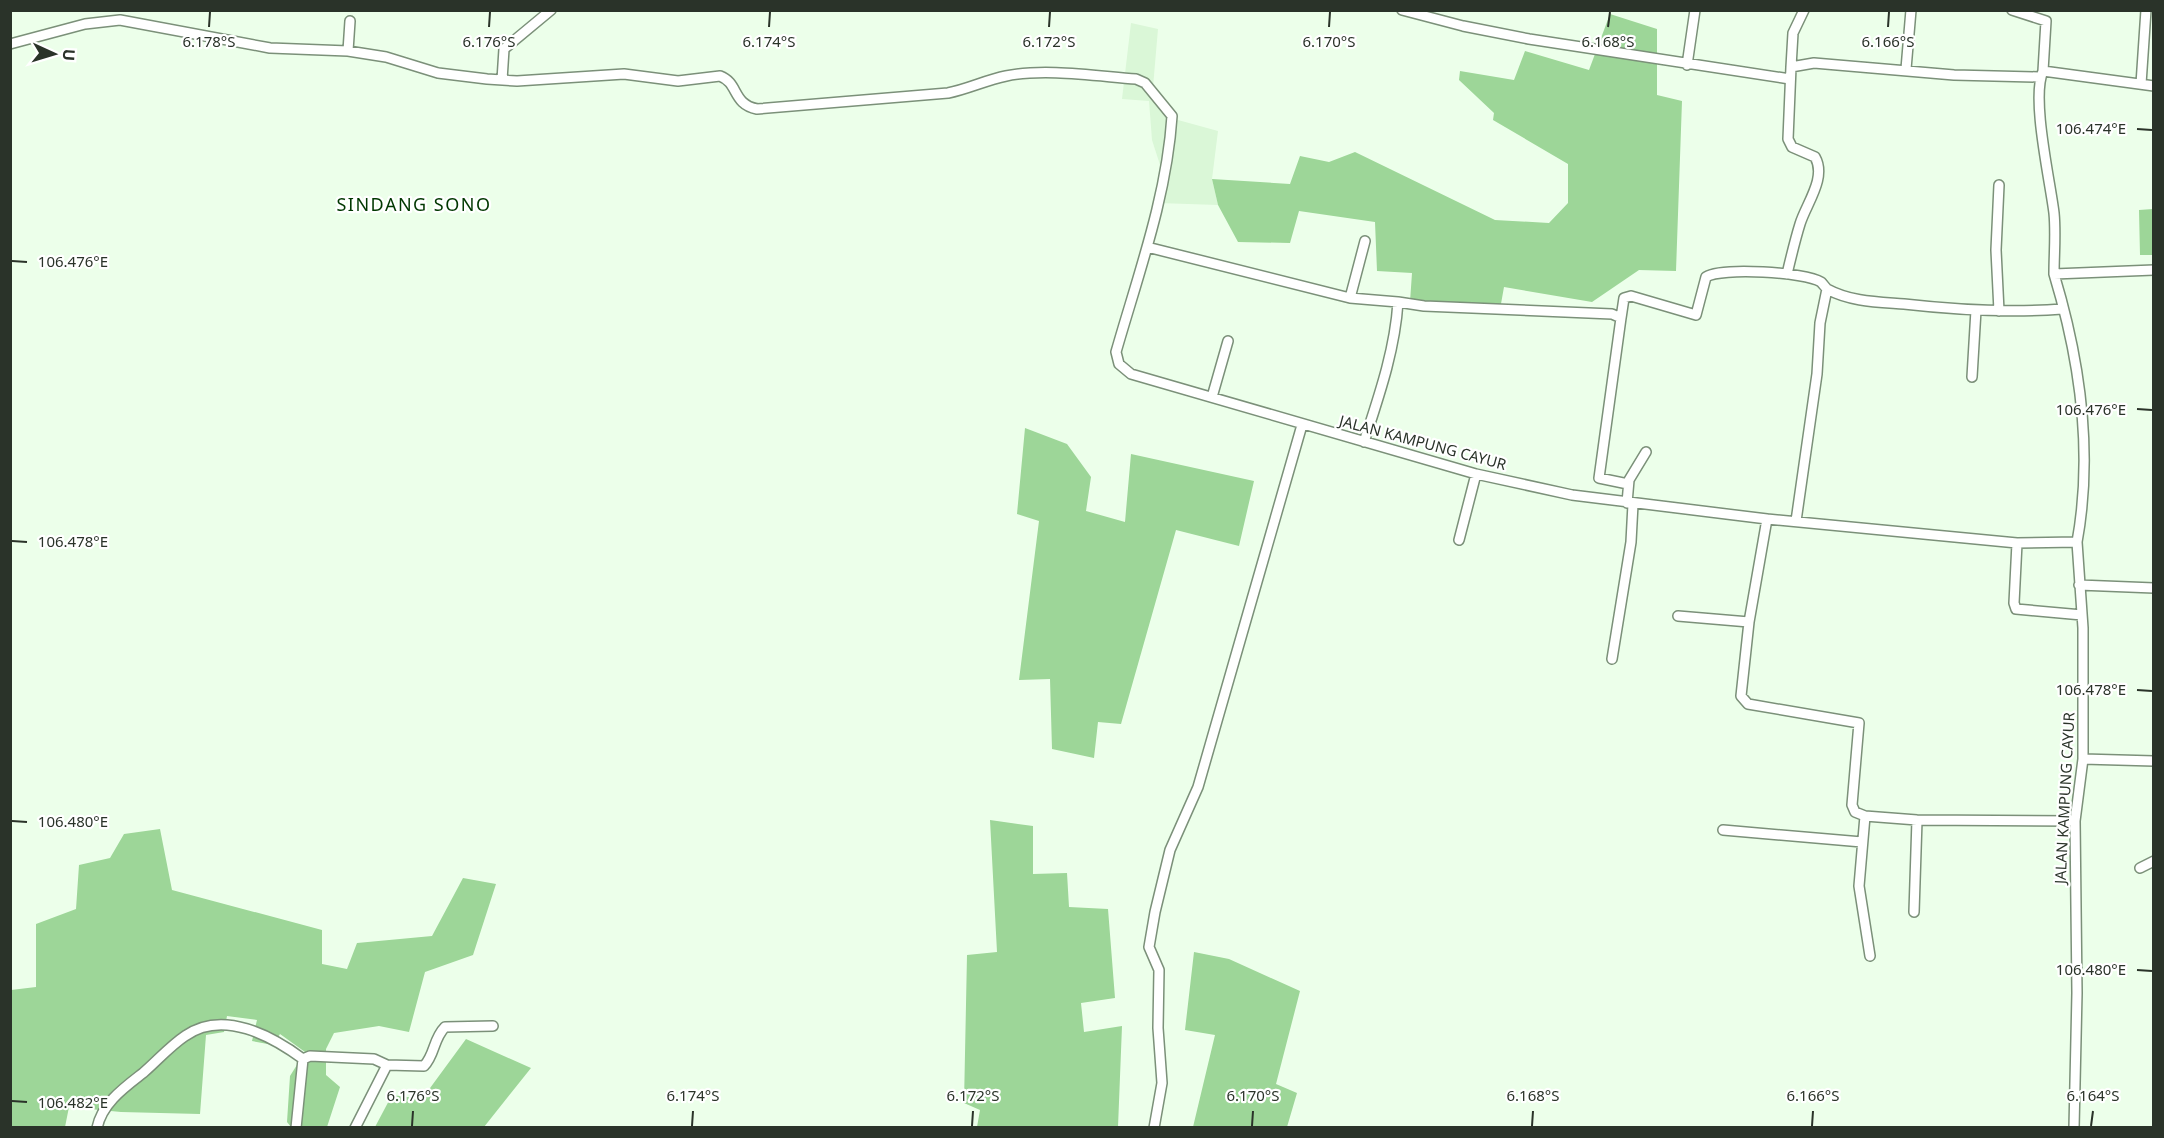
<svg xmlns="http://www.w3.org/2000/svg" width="2164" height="1138" viewBox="0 0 2164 1138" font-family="'Noto Sans',sans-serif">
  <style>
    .built { fill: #daf7d7 }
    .green { fill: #9dd698 }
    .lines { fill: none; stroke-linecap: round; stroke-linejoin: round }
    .minor-casing { stroke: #7b9079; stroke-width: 12 }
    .minor { stroke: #fff; stroke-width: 9 }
    .ticks { fill: none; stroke: #2a3329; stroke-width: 2 }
    .labels { text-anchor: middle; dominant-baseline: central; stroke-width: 4.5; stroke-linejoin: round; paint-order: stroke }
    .street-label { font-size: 15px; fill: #2a3329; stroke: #fff }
    .quarter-label { font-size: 18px; letter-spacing: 1.5px; fill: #003800; stroke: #fff }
    .ticks-label { font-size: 15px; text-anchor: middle; fill: #2a3329; stroke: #fff; stroke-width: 4.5; stroke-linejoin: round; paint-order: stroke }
  </style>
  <rect width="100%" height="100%" fill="#ecffea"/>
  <!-- built -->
  <path class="built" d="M1131,23l27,6 -5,58 25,33 40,11 -6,48 6,26 -60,-2 3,-35 -9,-28 -3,-39 -27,-2z"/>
  <!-- green -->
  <path class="green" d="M1610,14l47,15v66l25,6 -6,170 -37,-1 -47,32 -88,-15 -5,28 -63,-12 -26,-1 2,-29 -35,-2 -2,-49 -76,-11 -9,32 -52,-1 -20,-37 -6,-26 78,5 10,-28 29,6 26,-10 140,68 54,3 19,-20v-39l-75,-44 1,-7 -35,-33 1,-9 54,9 11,-29 64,19z
    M2153,209v46h-13l-1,-45z
    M1025,428l42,16 24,33 -5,34 39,11 6,-68 123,27 -15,65 -63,-16 -55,194 -23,-2 -4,36 -42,-9 -2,-70 -31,1 20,-159 -22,-7z
    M990,820l43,6v48l34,-1 2,34 39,2 7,89 -34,5 3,29 38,-6 -4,101h-141l3,-17 -16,-7 3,-148 30,-3z
    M160,829l12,61 150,40v34l25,5 10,-26 75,-7 31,-58 33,6 -23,71 -48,17 -16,60 -30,-6 -45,7 -8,16v26l14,12 -13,40h-36l-4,-5 3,-46 15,-24 -25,-18 -7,11 -21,-4 5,-21 -30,-4 -3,16 -18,3 -6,79 -79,-2 -52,-5 -4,20 -54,1v-138l25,-3v-63l40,-15 3,-44 31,-7 14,-24z
    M1194,952l35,7 71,32 -24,93 21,9 -10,34h-94l22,-92 -30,-5z
    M466,1039l65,29 -47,59h-109l17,-32 30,4z"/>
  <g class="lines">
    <defs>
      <path id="minor" d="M1402,10l61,16 66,13 261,40
        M2012,10l34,11 -3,50 111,15
        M10,44l75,-20 35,-4 150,28 78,3 38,6 52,16 49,6 30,2 107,-7 54,7 42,-5c19,7 12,28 37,33l191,-16c20,-4 38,-13 58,-17 38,-8 90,0 130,3l9,4 27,33c-5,80 -34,159 -56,236l3,12 12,10 345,100 96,21 195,24 250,24 60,-1 6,86v131l-8,62 2,172 -3,135
        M348,51l2,-30
        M1687,65l8,-55
        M1791,67l2,-34 11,-23
        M1906,69l5,-59
        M2043,71c-12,27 7,109 11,142 2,20 0,41 0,61
        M502,80l2,-31 47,-39
        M2141,84l5,-74
        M1147,247l203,51
        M1787,274c4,-17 8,-34 13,-50 6,-20 27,-46 15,-67l-23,-10 -4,-8 3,-72 23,-4 140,12 85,2
        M1398,302l26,4 188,8 9,4 3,-20 7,-2 65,19 10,-38c15,-10 99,-5 115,5 1,1 5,6 6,7
        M1999,311l-3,-61 3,-65
        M1621,318l-22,160 29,6
        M1972,377l4,-67
        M1212,397l16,-56
        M1364,442c15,-46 31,-92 34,-140l-48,-4 15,-57
        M1627,503l2,-23 17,-28
        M1767,519l-18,103 -8,74 7,8 111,19 -7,82 3,7 10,4 52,4 158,1
        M1796,521l21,-147 3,-51 7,-34c24,13 51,13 77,15 53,6 105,9 158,5
        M1459,540l17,-66
        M2077,542c16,-88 3,-182 -23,-268l100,-4
        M2017,543l-3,60 2,6 66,6
        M2079,585l75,3
        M1678,616l71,6
        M1612,659l19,-117 2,-38
        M2083,759l71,2
        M1865,816l-6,70 11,70
        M1723,830l139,12
        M2140,868l14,-7
        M1914,912l3,-92
        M97,1128c5,-25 28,-41 46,-55 14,-12 27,-27 42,-37 38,-27 87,0 118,23
        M296,1128l7,-69 7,-3 64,3 13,6
        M355,1128l32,-63 37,1c11,-11 9,-27 21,-39l48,-1
        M1154,1128l8,-45 -4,-55 1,-58 -10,-23 6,-35 15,-62 28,-63 104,-362"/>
    </defs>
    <!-- minor casing -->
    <use href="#minor" class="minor-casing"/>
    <!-- minor -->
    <use href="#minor" class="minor"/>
  </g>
  <!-- ticks -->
  <path class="ticks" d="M209,27l1,-15M489,27l1,-15M769,27l1,-15M1049,27l1,-15M1329,27l1,-15M1608,27l2,-15M1888,27l1,-15M2137,129l15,1M12,261l15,1M2137,409l15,1M12,541l15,1M2137,690l15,1M12,821l15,1M2137,970l15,1M12,1101l15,1M412,1126l1,-15M692,1126l1,-15M972,1126l1,-15M1252,1126l1,-15M1532,1126l1,-15M1812,1126l1,-15M2091,1126l2,-15"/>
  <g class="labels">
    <!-- street labels -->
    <g class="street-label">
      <text transform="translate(1423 442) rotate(15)">JALAN KAMPUNG CAYUR</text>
      <text transform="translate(2064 798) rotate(-87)">JALAN KAMPUNG CAYUR</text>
    </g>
    <!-- quarter labels -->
    <g class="quarter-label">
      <text x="414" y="204">SINDANG SONO</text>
    </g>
  </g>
  <g class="ticks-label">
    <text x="209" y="47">6.178°S</text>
    <text x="489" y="47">6.176°S</text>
    <text x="769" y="47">6.174°S</text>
    <text x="1049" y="47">6.172°S</text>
    <text x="1329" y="47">6.170°S</text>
    <text x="1608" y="47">6.168°S</text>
    <text x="1888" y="47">6.166°S</text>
    <text x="2091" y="134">106.474°E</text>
    <text x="73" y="267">106.476°E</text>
    <text x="2091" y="415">106.476°E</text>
    <text x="73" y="547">106.478°E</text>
    <text x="2091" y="695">106.478°E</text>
    <text x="73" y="827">106.480°E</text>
    <text x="2091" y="975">106.480°E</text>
    <text x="413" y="1101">6.176°S</text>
    <text x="693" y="1101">6.174°S</text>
    <text x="973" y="1101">6.172°S</text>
    <text x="1253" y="1101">6.170°S</text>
    <text x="1533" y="1101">6.168°S</text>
    <text x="1813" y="1101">6.166°S</text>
    <text x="2093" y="1101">6.164°S</text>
    <text x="73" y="1108">106.482°E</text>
  </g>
  <!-- border -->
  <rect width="2164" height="1138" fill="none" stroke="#2a3329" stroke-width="24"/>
  <!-- north arrow -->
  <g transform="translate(54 54) rotate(94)" stroke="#ffffff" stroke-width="4.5" paint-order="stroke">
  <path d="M0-4.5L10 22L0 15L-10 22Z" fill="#2a3329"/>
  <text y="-9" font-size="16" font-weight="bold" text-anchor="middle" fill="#2a3329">U</text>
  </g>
</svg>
